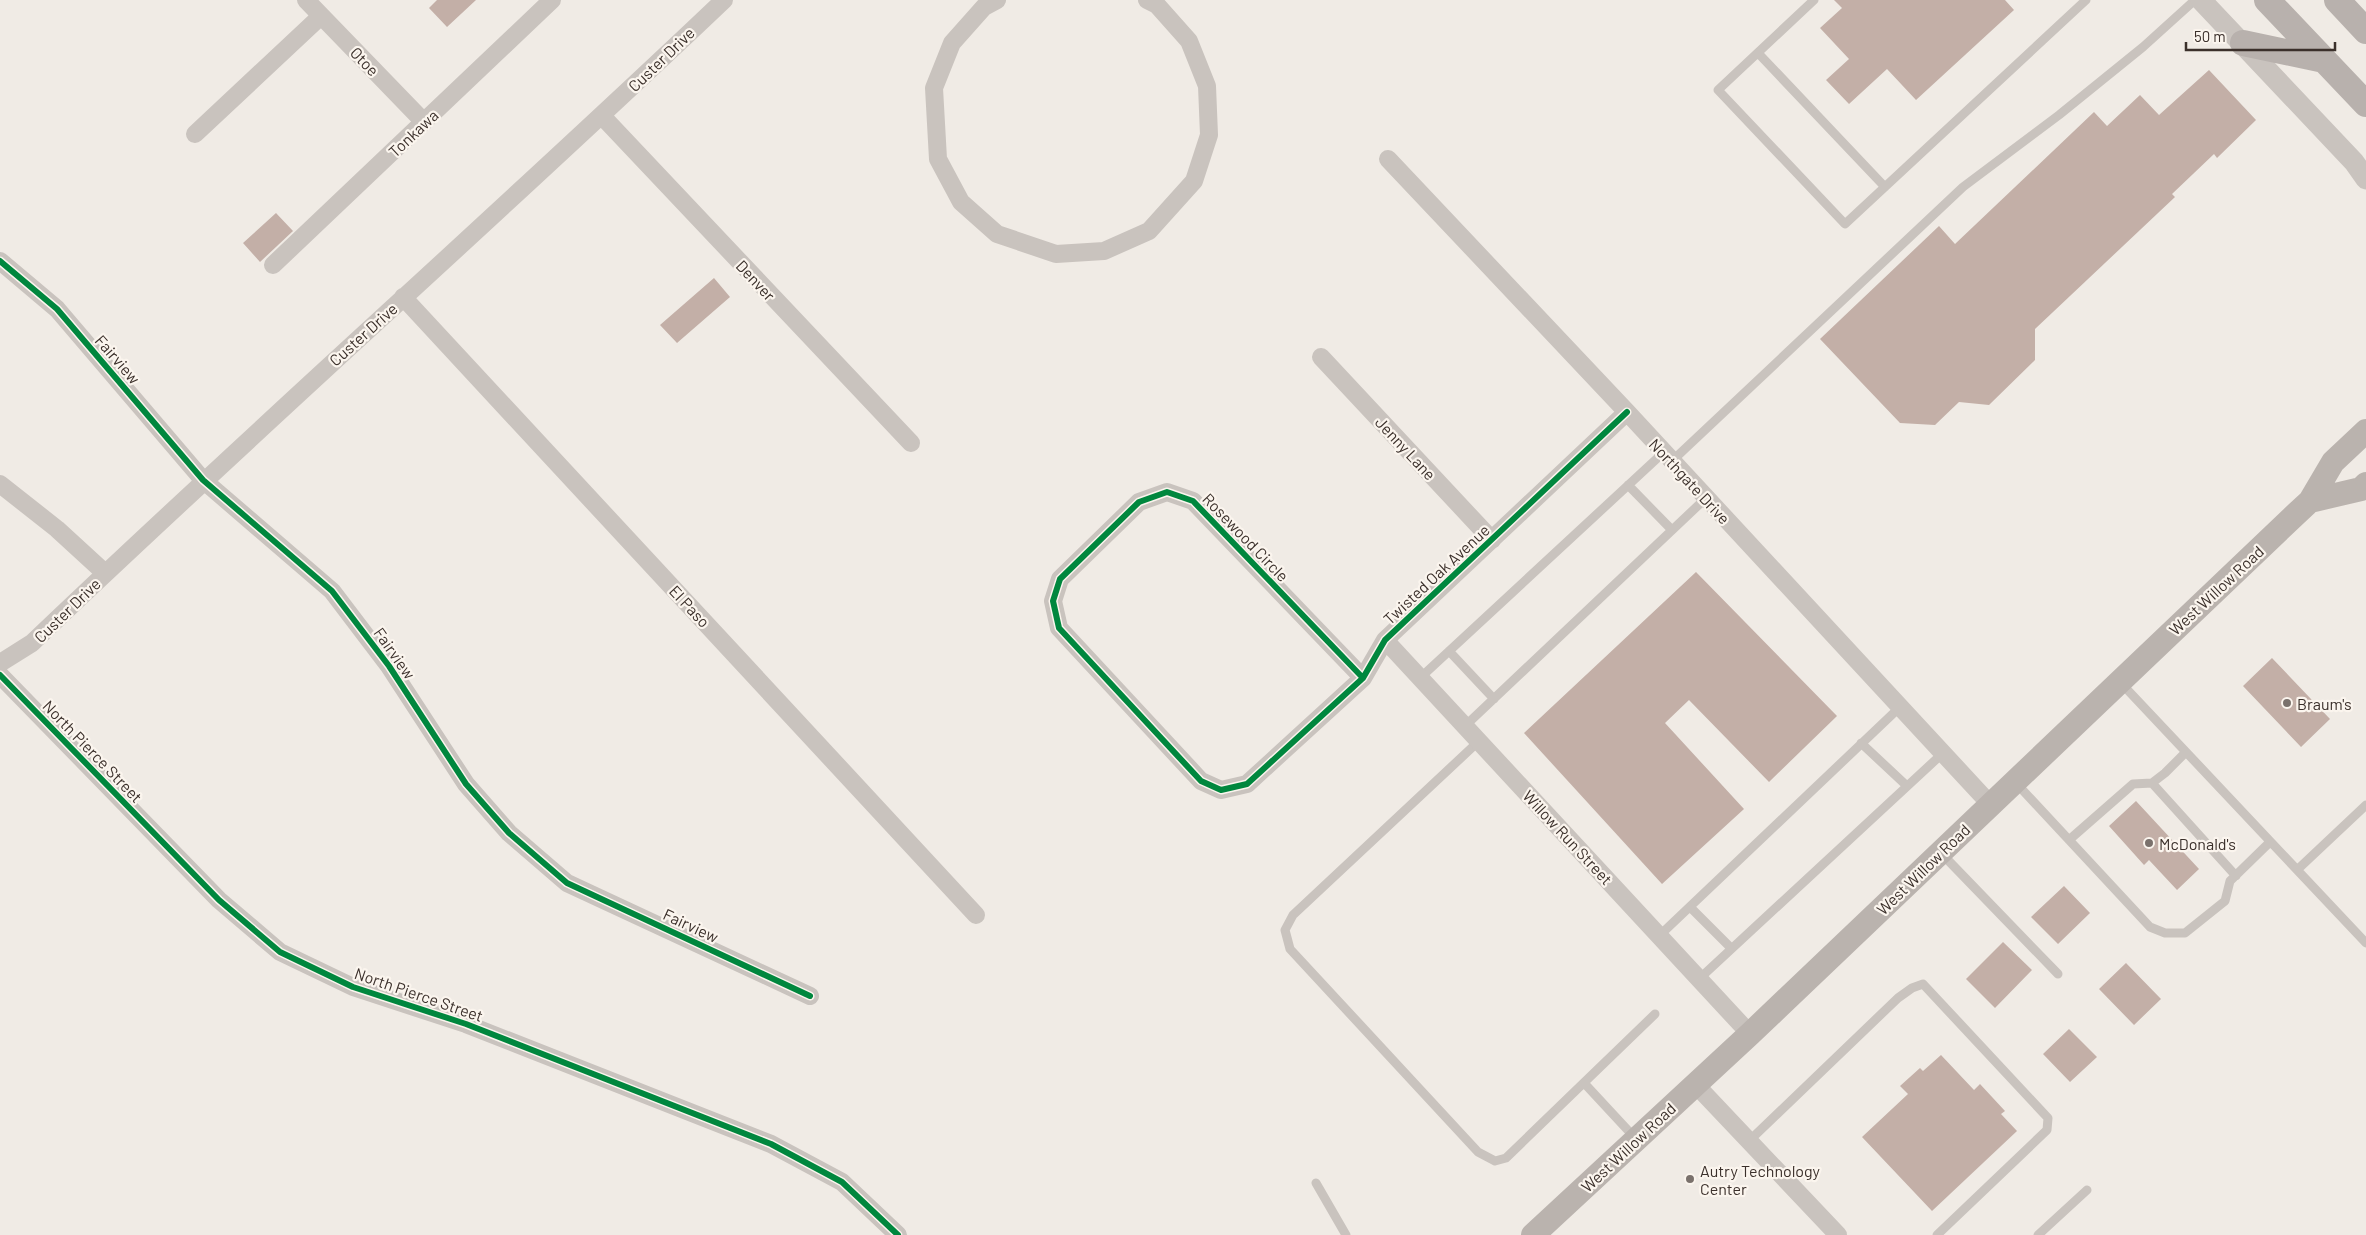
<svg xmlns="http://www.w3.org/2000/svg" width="2366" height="1235" viewBox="0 0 2366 1235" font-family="Barlow,sans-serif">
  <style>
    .building { fill: #c3afa7 }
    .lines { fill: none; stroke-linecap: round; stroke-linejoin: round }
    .service { stroke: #c9c3be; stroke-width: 9 }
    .minor { stroke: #c9c3be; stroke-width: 18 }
    .tertiary { stroke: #c9c3be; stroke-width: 21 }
    .secondary { stroke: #bab3ae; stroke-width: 24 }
    .primary { stroke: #b8b1ad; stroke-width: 26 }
    .cycleway-casing { stroke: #fbf5ee; stroke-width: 9 }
    .cycleway { stroke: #00873e; stroke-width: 6 }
    .poi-dot { fill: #7a716c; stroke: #fbf5ee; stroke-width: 2 }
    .labels { text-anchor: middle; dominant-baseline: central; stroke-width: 4.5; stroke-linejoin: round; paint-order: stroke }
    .street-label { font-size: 16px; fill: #3b302b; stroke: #fbf5ee }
    .poi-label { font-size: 16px; fill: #3b302b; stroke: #fbf5ee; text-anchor: start }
  </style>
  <rect width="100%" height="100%" fill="#f0ebe5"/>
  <!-- building -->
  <path class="building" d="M437,0h39l-29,27 -18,-19z
    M1834,0h171l9,10 -98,90 -29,-31 -38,35 -23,-24 23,-21 -29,-31 22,-20z
    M2209,70l47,50 -39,38 -3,-4 -42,40 3,3 -140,132v31l-46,45 -30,-3 -24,23 -35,-2 -80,-84 119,-113 16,18 139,-132 13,14 33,-31 19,20z
    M276,213l17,18 -33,31 -17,-19z
    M714,278l16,19 -53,46 -17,-18z
    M1696,572l141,144 -68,66 -80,-82 -24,23 79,86 -82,75 -138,-151z
    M2272,658l58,61 -29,28 -58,-61z
    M2136,801l63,68 -22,21 -28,-30 -5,5 -35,-39z
    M2064,886l26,27 -32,31 -27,-27z
    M2003,942l29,28 -37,38 -29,-29z
    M2126,963l35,36 -27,26 -35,-36z
    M2069,1029l28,28 -27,25 -27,-28z
    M1941,1055l33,35 6,-6 25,27 -4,3 16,17 -85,80 -70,-74 46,-43 -8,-8 20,-18 3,3z"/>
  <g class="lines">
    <!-- service -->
    <path class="service" d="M1814,0l-96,90 127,134 241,-224
      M1758,53l127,134
      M1672,461l291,-274 96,-72 84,-68 52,-47
      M1628,485l44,45
      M1449,651l45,48
      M1420,678l244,-226
      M2121,683l245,260
      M1465,726l241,-228
      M1479,741l-186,174 -8,15 5,19 188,203 17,9 11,-3 149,-144
      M1861,743l46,43
      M2016,783l134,144 15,6h20l40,-32 5,-20 40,-39
      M2152,783l84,93
      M2069,840l64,-56 19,-1 13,-10 21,-21
      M1942,854l116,120
      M2297,870l69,-65
      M1690,907l41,41
      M1659,936l241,-229
      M1699,979l244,-226
      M1585,1084l51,55
      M1749,1141l149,-143 14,-10 11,-4 125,134 -1,12 -110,105
      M1316,1183l30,52
      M2038,1235l49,-45"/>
    <!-- minor -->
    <path class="minor" d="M306,0l118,122
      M997,0l-13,7 -32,36 -18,45 4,71 23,43 36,32 59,20 48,-3 45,-20 45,-50 15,-46 -2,-49 -18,-45 -32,-36 -10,-5
      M602,116l309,327
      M195,134l126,-118
      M1388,159l239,253 363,392
      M0,261l57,48 146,171 129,111 57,75 77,118 43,49 58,50 243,113
      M273,265l279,-265
      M403,297l573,618
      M1321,357l171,183
      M0,484l57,45 48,44
      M1385,640l365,394
      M0,663l32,-20c227,-217 464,-426 692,-643
      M0,675l219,225 61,52 73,35 113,37 305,120 71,38 56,53
      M1363,678l-170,-177 -26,-9 -28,10 -79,77 -7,22 6,27 142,153 20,9 26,-6 116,-106 22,-38 242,-228
      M1696,1085l142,150"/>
    <!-- tertiary -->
    <path class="tertiary" d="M2201,0l153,162 12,17"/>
    <!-- secondary -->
    <path class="secondary" d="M2310,501l51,-12 5,-5
      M1533,1235l217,-201 546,-520 14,-13 23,-39 33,-31"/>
    <!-- primary -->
    <path class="primary" d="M2267,0l99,104
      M2337,0l29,31
      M2243,43l81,17"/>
    <defs>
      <path id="cycleway" d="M0,261l57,48 146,171 129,111 57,75 77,118 43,49 58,50 243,113
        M0,675l219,225 61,52 73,35 113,37 305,120 71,38 56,53
        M1363,678l-170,-177 -26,-9 -28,10 -79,77 -7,22 6,27 142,153 20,9 26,-6 116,-106 22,-38 242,-228"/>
    </defs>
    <!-- cycleway casing -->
    <use href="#cycleway" class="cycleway-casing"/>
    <!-- cycleway -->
    <use href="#cycleway" class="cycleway"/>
  </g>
  <!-- markers -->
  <g class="poi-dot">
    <circle cx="2287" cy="703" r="5"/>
    <circle cx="2149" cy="843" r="5"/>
    <circle cx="1690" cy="1179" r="5"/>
  </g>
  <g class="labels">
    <!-- street labels -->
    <g class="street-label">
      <text transform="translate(661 59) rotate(-44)">Custer Drive</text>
      <text transform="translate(365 61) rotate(46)">Otoe</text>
      <text transform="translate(413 133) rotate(-43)">Tonkawa</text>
      <text transform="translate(756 280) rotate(47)">Denver</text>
      <text transform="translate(363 334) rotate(-42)">Custer Drive</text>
      <text transform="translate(118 359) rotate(49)">Fairview</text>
      <text transform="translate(1406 448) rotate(47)">Jenny Lane</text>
      <text transform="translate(1690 481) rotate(47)">Northgate Drive</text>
      <text transform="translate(1246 537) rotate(46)">Rosewood Circle</text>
      <text transform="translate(1436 574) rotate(-43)">Twisted Oak Avenue</text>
      <text transform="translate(2216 590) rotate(-43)">West Willow Road</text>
      <text transform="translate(690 606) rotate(47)">El Paso</text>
      <text transform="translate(67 610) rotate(-44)">Custer Drive</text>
      <text transform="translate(395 653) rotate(55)">Fairview</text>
      <text transform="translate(93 751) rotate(46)">North Pierce Street</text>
      <text transform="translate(1568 837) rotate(47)">Willow Run Street</text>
      <text transform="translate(1923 869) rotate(-44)">West Willow Road</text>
      <text transform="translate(691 925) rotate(25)">Fairview</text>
      <text transform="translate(419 994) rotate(19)">North Pierce Street</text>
      <text transform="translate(1628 1147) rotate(-43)">West Willow Road</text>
    </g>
    <!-- poi labels -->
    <g class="poi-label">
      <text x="2297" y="703">Braum's</text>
      <text x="2159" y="843">McDonald's</text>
      <text x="1700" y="1170">Autry Technology<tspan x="1700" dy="18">Center</tspan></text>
    </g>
  </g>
  <!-- scale -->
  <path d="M2186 42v8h149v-8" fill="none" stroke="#3b302b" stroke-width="2.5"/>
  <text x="2194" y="42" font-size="15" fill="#3b302b" stroke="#fbf5ee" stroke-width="4" paint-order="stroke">50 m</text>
</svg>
